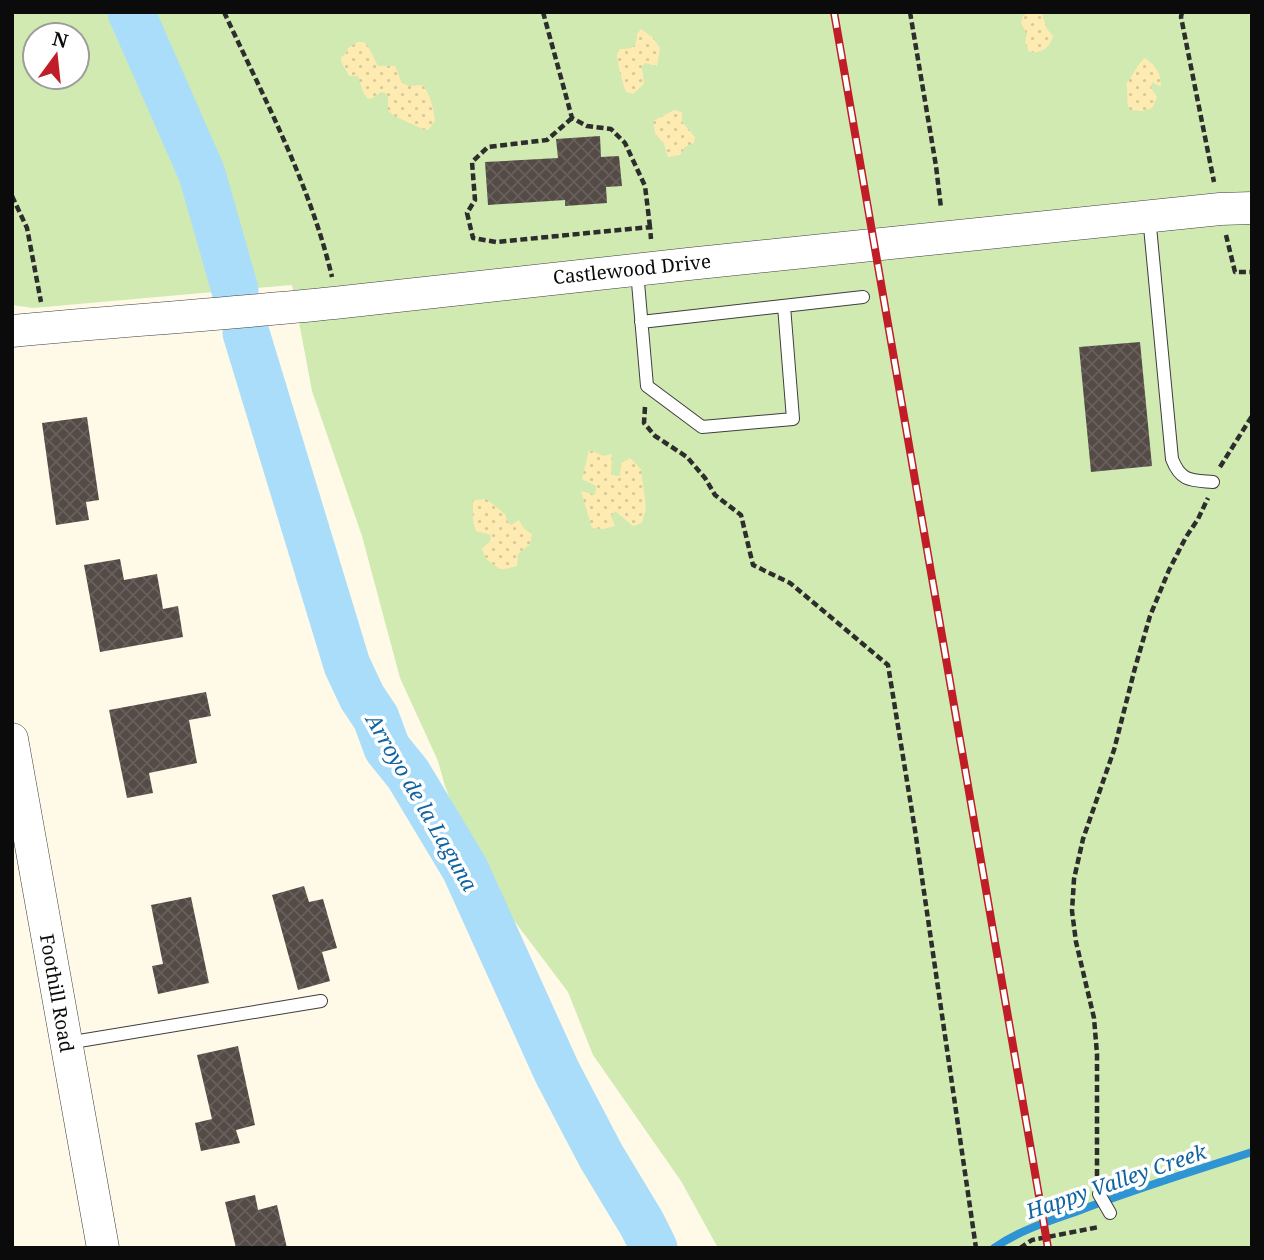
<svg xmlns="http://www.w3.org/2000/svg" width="1264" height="1260" viewBox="0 0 1264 1260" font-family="'Noto Serif',serif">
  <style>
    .grass { fill: #d0eab1; fill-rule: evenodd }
    .sand { fill: url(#sand-dots) }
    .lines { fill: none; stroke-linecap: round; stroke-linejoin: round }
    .stream { stroke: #2e94d3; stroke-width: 8 }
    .river { stroke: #aaddf9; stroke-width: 47 }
    .building { fill: url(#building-cross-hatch) }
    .service-casing { stroke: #3e3e3e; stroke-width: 14 }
    .tertiary-casing { stroke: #3e3e3e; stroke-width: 33 }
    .path { stroke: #2d2d2d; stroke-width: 4.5; stroke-dasharray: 7 3.5; stroke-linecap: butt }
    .service { stroke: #fff; stroke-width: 12 }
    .tertiary { stroke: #fff; stroke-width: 32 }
    .rail-casing { stroke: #c01d28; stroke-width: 8 }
    .rail { stroke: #fff; stroke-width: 5; stroke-dasharray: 16; stroke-linecap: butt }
    .labels { text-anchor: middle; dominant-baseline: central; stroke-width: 7; stroke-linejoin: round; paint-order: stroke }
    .street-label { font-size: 19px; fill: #0b0b0b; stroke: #fff }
    .water-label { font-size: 21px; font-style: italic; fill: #1064a1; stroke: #fff }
  </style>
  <defs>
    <pattern id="sand-dots" width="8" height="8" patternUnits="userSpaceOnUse" patternTransform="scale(1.75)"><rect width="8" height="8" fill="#fdebb2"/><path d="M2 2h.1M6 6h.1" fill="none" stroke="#d8c898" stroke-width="1.8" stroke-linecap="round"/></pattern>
    <pattern id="building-cross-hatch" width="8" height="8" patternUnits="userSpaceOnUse" patternTransform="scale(1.75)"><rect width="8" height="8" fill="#544b47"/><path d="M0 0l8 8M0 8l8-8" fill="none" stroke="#68605d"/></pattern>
  </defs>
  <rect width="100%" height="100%" fill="#fffae8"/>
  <!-- grass -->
  <path class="grass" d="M12,12h1240v1236h-534l-37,-67 -88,-126 -25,-63 -80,-106 -28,-61 -15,-39 -7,-25 -38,-83 -38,-142 -50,-145 -20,-106 -259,23 -21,-3zM35,35h42v42h-42z"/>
  <!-- sand -->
  <path class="sand" d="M1029,12l13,2 5,15 6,7c-3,12 -11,17 -24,16l-4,-10 2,-8 -6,-11 2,-7z
    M641,29l12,9 7,10 -3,18 -12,-3 -3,4 2,17 -11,10 -7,-2c-2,-4 -10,-34 -9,-37 0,-2 2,-4 3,-6 13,0 17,-2 17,-15z
    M358,42h6l5,6 9,18h17l7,17 7,3 14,-1c7,10 11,24 12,36l-7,9h-3l-31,-14 -6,-6v-13l-3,-4 -4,-1 -10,7 -4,-1 -4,-6 -5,-16h-9l-8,-15v-4l5,-3 2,-6z
    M1145,58c11,8 16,15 16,29l-9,-5 -1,6 6,9 -5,11 -9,3 -13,-1c-5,-8 -1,-17 -4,-26 7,-8 11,-20 19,-26z
    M674,110l8,2v10l13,15 -1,6 -9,4 -5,8 -12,2 -4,-13 -9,-11 -2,-12z
    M589,450l15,6 8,-2 -1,21 9,1 1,-13 9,-5 11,11 5,39 -4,15 -9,3 -18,-15 -4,5 4,10 -12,3 -11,-1 -11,-37 14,4 1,-9 -14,-7z
    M486,499l19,15 2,7 4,4 8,-5 5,9 8,5 -2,10 -12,10 -1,12 -16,4 -15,-11 -4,-10 8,-8 1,-6 -15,-4 -3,-10v-21z"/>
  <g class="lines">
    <!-- stream -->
    <path class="stream" d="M994,1248c26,-18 55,-27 84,-37 57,-22 116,-40 174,-59"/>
    <!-- river -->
    <path class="river" d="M131,12l71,162 33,116
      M246,333l101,332 15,32 14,21 11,30 21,26 57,95 92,203 44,84 41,68 12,24"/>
  </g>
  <!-- building -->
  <path class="building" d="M600,136l1,21 18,-1 3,30 -16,1 1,16 -42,3v-6l-77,5 -3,-43 73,-4 -2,-19z
    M1140,342l12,124 -61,6 -12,-125z
    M87,417l12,83 -13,2 3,18 -33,5 -14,-102z
    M120,559l4,21 33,-6 6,35 15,-3 5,31 -83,15 -16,-87z
    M206,692l5,24 -22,4 8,43 -48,10 4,20 -26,5 -18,-88z
    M304,886l5,16 14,-3 14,49 -15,4 8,29 -32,9 -26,-95z
    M191,897l18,86 -51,11 -6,-28 11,-2 -12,-59z
    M238,1046l17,79 -19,5 4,13 -39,8 -6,-28 17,-4 -15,-64z
    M255,1195l3,15 19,-5 10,43h-51l-11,-46z"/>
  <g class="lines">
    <defs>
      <path id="service" d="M1149,216l23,243c9,23 19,21 41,23
        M637,271l10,115 55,41 91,-8 -9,-113
        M641,322l222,-25
        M67,1043l254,-42
        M1099,1194l11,19"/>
      <path id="tertiary" d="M12,331c108,-10 215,-17 322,-28 295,-33 591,-65 886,-94l32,-1
        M12,739l91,509"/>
    </defs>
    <!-- service casing -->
    <use href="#service" class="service-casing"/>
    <!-- tertiary casing -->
    <use href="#tertiary" class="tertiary-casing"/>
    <!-- path -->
    <path class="path" d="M224,12c40,86 86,172 108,265
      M543,12l29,106 15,8 24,3 14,14 20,43 5,41
      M910,12l26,154 5,42
      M1182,12l-1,5 33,165
      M572,118l-25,22 -59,7 -16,15 3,38 -8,13 6,25 23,4 154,-15 1,12
      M12,196l15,32 14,74
      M1226,235l9,37h17
      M645,407l-1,16 11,13 32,21 18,21 10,17 26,20 12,50 37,18 98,82 27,165 61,418
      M1220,467l32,-51
      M1097,1176v-122l-3,-36 -18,-76 -4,-31 2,-32 9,-40 31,-89 21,-82 15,-52 19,-46 17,-33 12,-18 10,-21
      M1020,1248l12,-8 67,-13"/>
    <!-- service -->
    <use href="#service" class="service"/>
    <!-- tertiary -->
    <use href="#tertiary" class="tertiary"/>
    <defs>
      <path id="rail" d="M834,12l214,1236"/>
    </defs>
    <!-- rail casing -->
    <use href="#rail" class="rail-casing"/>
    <!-- rail -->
    <use href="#rail" class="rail"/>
  </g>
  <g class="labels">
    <!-- street labels -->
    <g class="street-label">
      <text transform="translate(632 269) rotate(-6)">Castlewood Drive</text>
      <text transform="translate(57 993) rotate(80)">Foothill Road</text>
    </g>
    <!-- water labels -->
    <g class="water-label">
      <text transform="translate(422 802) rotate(60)">Arroyo de la Laguna</text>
      <text transform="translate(1116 1181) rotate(-19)">Happy Valley Creek</text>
    </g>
  </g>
  <!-- border -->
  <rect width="1264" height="1260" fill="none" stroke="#0b0b0b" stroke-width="28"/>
  <!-- north arrow -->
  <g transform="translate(56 56) rotate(15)"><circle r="33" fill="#ffffff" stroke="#9d9d9d" stroke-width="2"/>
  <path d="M0-5L12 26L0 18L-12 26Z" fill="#c01d28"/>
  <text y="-10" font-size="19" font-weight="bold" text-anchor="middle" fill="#0b0b0b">N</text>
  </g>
</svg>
